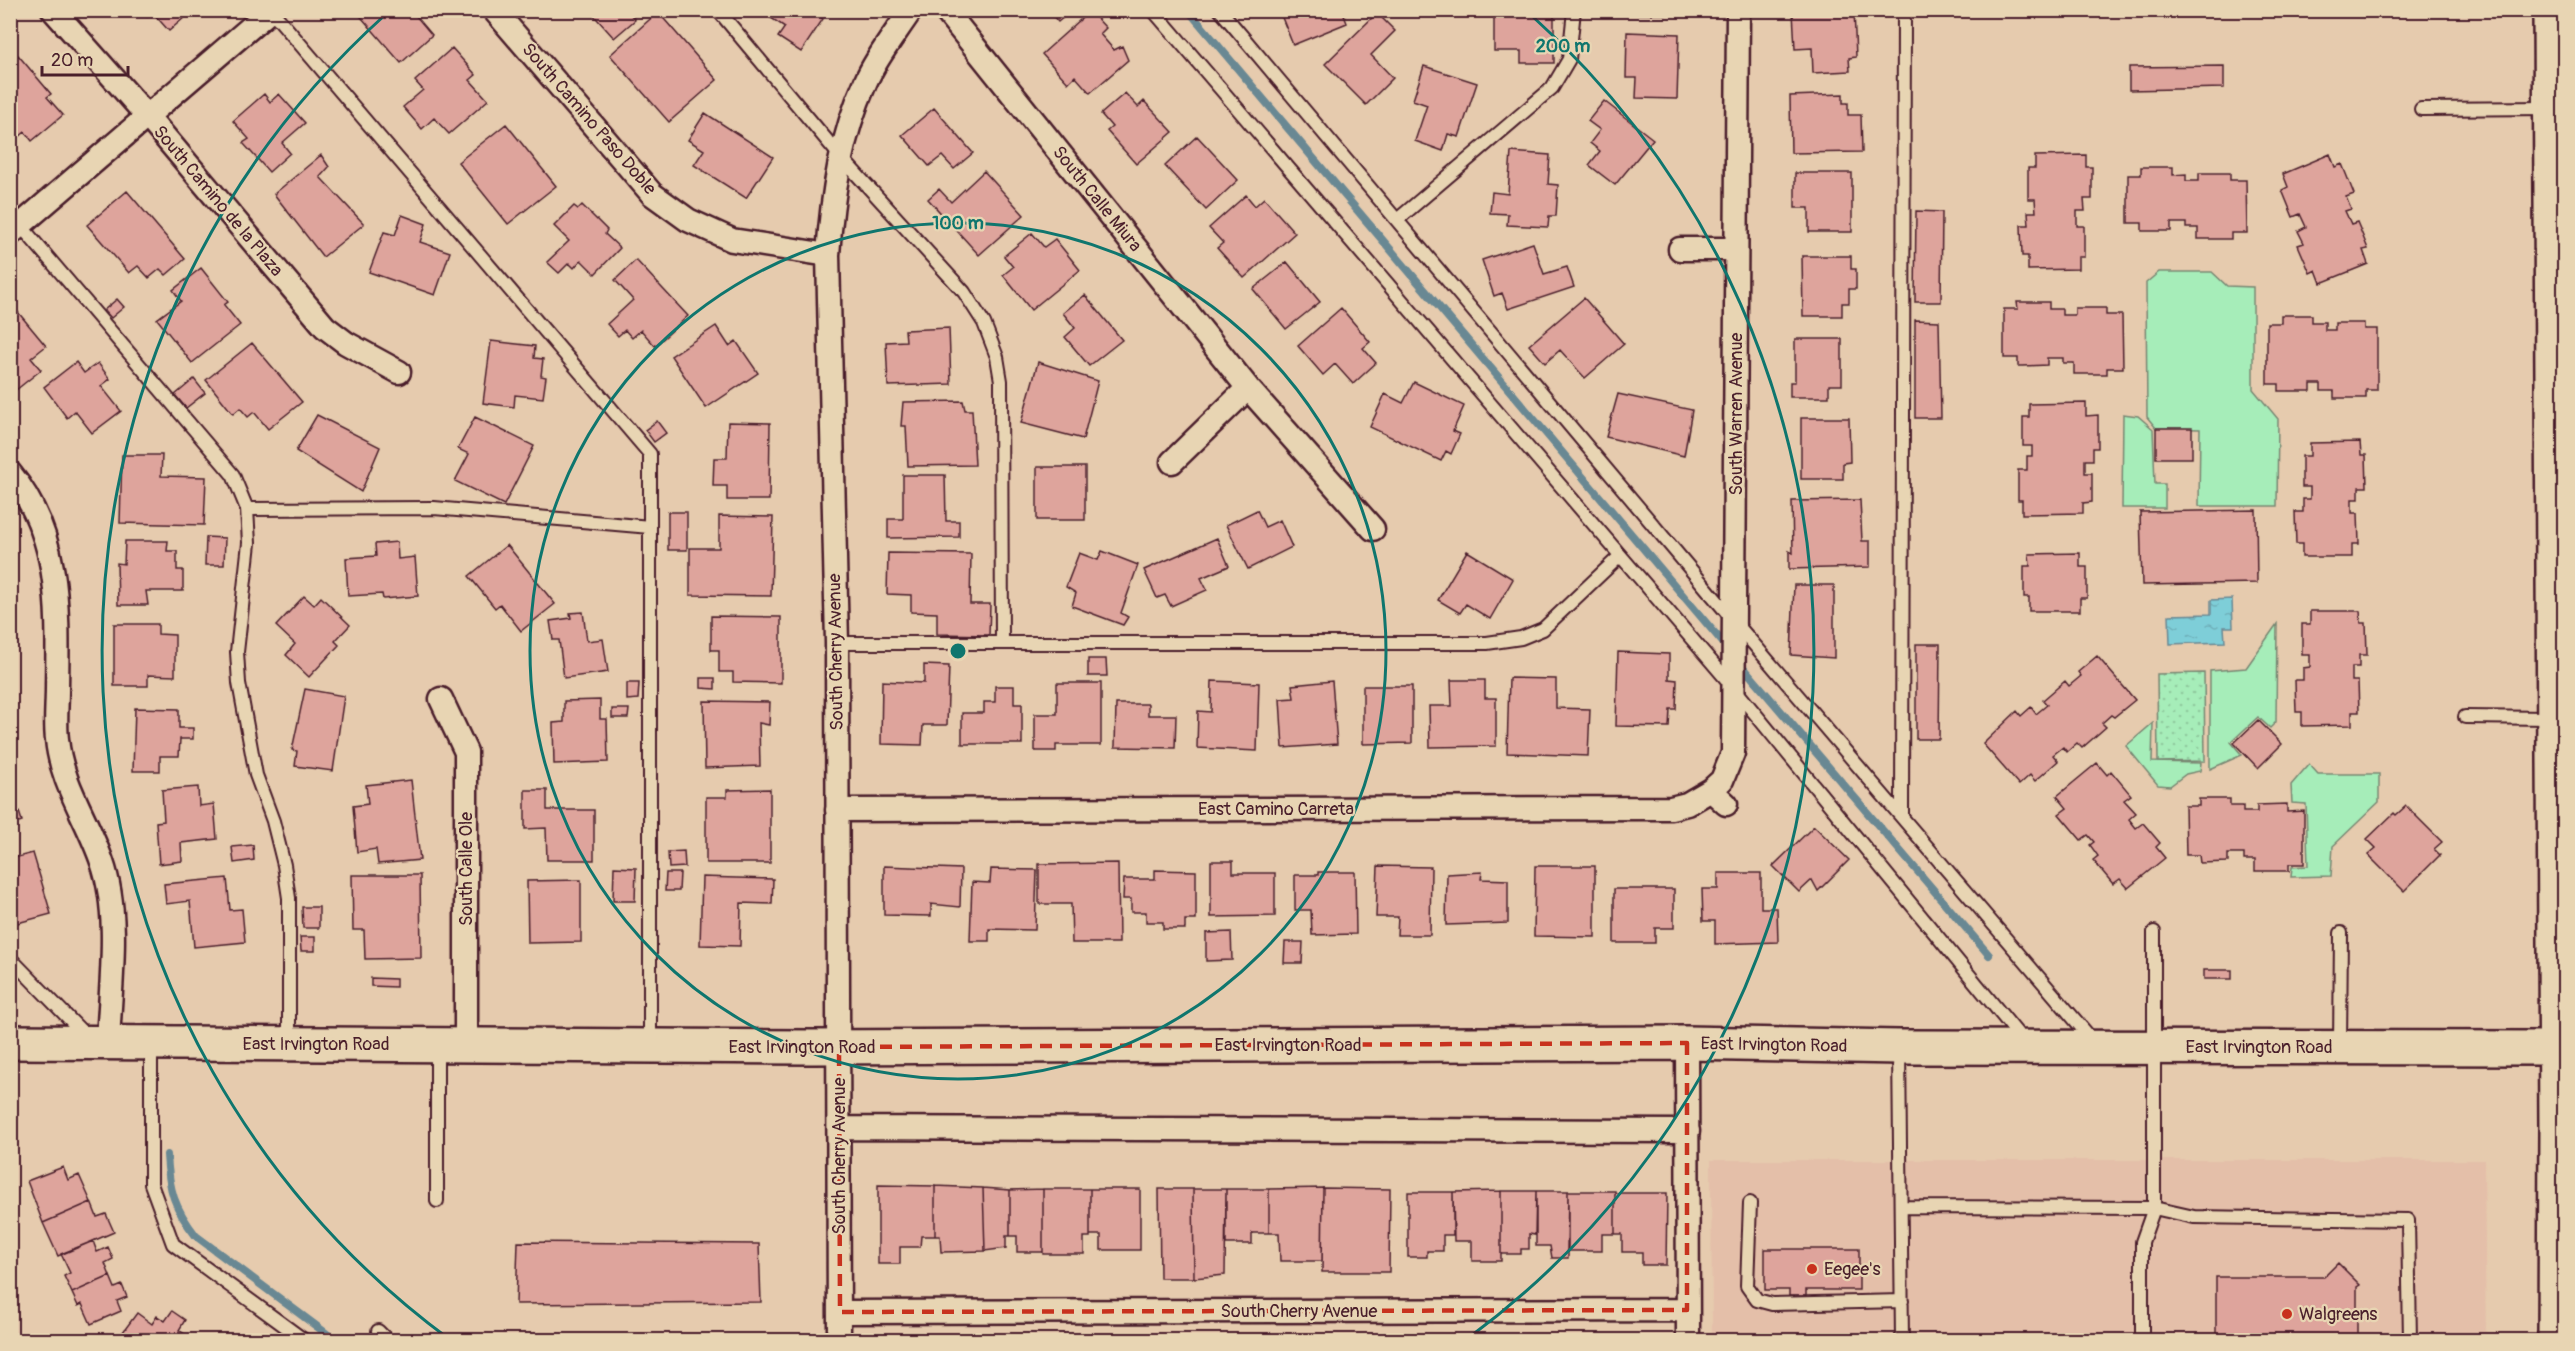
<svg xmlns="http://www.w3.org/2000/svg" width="2575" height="1351" viewBox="0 0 2575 1351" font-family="Pangolin,sans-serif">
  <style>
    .built { fill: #e4bfa9 }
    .grass { fill: #a6edb9; stroke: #788672; stroke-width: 1.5 }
    .park { fill: url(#park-dots); stroke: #788672; stroke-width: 1.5 }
    .water { fill: url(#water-ripples); stroke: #698893; stroke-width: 1.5 }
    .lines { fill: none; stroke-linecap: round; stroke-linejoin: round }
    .stream { stroke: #698893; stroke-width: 8 }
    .building { fill: #dea49c; stroke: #4a1f2b; stroke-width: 1.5 }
    .lane-casing { stroke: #4a1f2b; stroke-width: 16 }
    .street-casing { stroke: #4a1f2b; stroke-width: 27 }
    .secondary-casing { stroke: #4a1f2b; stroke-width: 38 }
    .primary-casing { stroke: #4a1f2b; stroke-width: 38 }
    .lane { stroke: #e8d5b3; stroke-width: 12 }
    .street { stroke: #e8d5b3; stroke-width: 22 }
    .secondary { stroke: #e8d5b3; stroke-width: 33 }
    .primary { stroke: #e8d5b3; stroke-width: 33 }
    .marked { fill: none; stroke: #c8321e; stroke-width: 4.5; stroke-dasharray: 12 8; stroke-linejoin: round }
    .ring { fill: none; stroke: #0f766e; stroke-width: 3 }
    .poi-dot { fill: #c8321e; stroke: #e8d5b3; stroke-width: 2 }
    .labels { text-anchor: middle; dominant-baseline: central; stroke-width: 4.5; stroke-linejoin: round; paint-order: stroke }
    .street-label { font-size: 18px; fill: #4a1f2b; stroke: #e8d5b3 }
    .poi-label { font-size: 18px; fill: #4a1f2b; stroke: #e8d5b3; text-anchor: start }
    .centre { fill: #0f766e; stroke: #e8d5b3; stroke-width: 3 }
    .ring-label { font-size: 18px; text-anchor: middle; font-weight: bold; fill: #0f766e; stroke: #e8d5b3; stroke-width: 4.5; stroke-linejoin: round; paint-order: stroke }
  </style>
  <defs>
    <pattern id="park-dots" width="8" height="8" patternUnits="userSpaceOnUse" patternTransform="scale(1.5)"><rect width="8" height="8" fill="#a6edb9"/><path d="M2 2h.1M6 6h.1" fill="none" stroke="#90cb9f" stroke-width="1.8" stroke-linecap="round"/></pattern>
    <pattern id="water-ripples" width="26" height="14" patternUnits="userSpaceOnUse" patternTransform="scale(1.5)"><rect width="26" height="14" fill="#7eced8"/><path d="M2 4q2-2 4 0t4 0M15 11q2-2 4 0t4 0" fill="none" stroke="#6eb0ba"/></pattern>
  </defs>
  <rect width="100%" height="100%" fill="#e6cbae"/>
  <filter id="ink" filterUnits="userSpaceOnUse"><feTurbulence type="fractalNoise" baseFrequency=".0167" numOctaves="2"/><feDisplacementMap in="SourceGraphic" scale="12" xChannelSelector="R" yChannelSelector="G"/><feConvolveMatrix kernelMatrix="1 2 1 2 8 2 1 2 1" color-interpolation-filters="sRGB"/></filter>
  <g filter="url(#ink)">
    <!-- built -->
    <path class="built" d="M1711,1160h773l2,180h-774z"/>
    <!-- grass -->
    <path class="grass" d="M2159,272h53l15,14 26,1v102l25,30 -1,87h-78l1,-77 -44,-1 -9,-11 -1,-134z
      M2123,414l15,2 15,13 2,55h10v24h-43z
      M2277,624l-1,98 -6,6 -12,-11 -27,25 11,13 -32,14v-98l36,-3z
      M2153,723l-1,39 49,1 -1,8 -14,3 -16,12 -12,-1 -32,-39z
      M2309,764l9,10h61v28l-46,44 -2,30 -40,1 1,-10 16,-1 -2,-62 -14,-1 -1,-18z"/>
    <!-- park -->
    <path class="park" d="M2204,673l1,88 -47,1 -1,-88z"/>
    <!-- water -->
    <path class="water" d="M2232,599l1,28h-9l1,15 -55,2 -1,-29 42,-1v-14z"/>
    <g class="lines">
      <!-- stream -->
      <path class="stream" d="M1188,10l542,641
        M1738,661l251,294
        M167,1155c2,35 7,53 29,81l139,104"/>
    </g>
    <!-- building -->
    <path class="building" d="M142,10h51l-24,21 -16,-18 -6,4z
      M355,10h56l21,25 -31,28z
      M589,10h38l8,10 -21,18z
      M772,10h46l-2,4 7,5 -22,33 -23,-15 7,-10 -17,-11z
      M1048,10h24l-14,12z
      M1279,10h63l5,13 -54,22z
      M1494,10h60v53h-33v-12h-27z
      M1631,10h36v4h-36z
      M1854,10l2,47 -7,1 1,13 -37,2 -1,-25 -17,1 -2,-37z
      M1090,11l16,17 -6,6 14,16 8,-4 6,14 -38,33 -15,-17 -7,7 -26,-29z
      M658,12l59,68 -48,42 -59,-67z
      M1377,13l18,18 -24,24 22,23 -27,27 -41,-41z
      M1627,32l52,2 -2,65 -41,-1 1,-20h-11z
      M452,48l24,27 -6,5 18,20 -39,34 -15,-16 -12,11 -19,-22 20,-17 -8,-9z
      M18,55l33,39 -4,3 16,18 -31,26 -7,-9 -12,10 -3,-3v-77z
      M1424,66l53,17 -18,54 -11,-3 -5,17 -28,-10 12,-36 -14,-5z
      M2224,66v22l-95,2v-23z
      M1125,93l13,14 6,-6 29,31 -37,32 -29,-33 5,-4 -11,-13z
      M264,94l6,8 9,-8 26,29 -23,20 8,10 -21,19 -26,-29 6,-4 -16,-18z
      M1843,94v9h5v12h13l1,37 -71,1 -1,-57z
      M1604,101l49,38 -38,46 -26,-20 11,-14 -10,-8 10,-13 -12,-9z
      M934,108l39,45 -19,16 -12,-13 -13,10 -27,-31z
      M705,113l68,44 -27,41 -52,-33 10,-15 -16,-10z
      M506,124l50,62 -48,38 -50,-62z
      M1197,136l41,44 -32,30 -41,-44z
      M1511,152l39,3 -2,29 10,1 -2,31h-7l-1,11 -41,-2 1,-11 -18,-1 2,-21 16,2z
      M2330,154l5,13 7,-3 12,30 -8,3 5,12 -6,2 6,13 6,-2 3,7 8,20 -5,1 5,14 -47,19 -5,-13 -6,3 -12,-28 6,-2 -6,-12 8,-4 -6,-13 -7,3 -11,-27 6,-3 -5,-13z
      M321,155l8,12 -9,10 44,47 -41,33 -49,-63z
      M2086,155v12h6v32h-8l1,12h-8v15h7v31h-6v12l-50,1v-14h-6l-1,-31h8l-1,-13h8l-1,-13h-7v-31h7v-12z
      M2141,167h32v8l13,-1v7h13v-8h31v7h16l1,53h-16v6h-33v-11h-12v-5h-15v8h-29v-8h-14v-48h13z
      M984,171l40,44 -45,40 -51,-56 11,-10 12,13z
      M1795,173h57v59h-43v-24h-14z
      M127,191l58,68 -19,16 -6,-6 -11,9 -11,-12 -9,7 -42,-48z
      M1246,195l9,11 9,-8 31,35 -51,45 -27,-30 6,-5 -14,-15z
      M582,205l25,25 -2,4 15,14 -25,26 -14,-14 -7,8 -5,-5 -10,10 -12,-11 22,-21 -15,-15 20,-20 4,3z
      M1916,211l26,1 -1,90h-26z
      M402,215l24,9 -6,18 30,10 -15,43 -66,-23 15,-40 11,3z
      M1032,233l12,14 11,-8 25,31 -49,40 -28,-35 10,-8 -9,-11z
      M1533,243l11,31 23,-7 7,20 -66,22 -6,-16 -8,3 -12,-36z
      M1802,256h49v13h5v20h-7v14h-7v13h-39z
      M636,260l52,56 -33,30 -14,-16 -9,8 -7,-8 -7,6 -11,-12 26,-24 -18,-20z
      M1287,262l33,40 -34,27 -33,-40z
      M201,268l27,34 -4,3 16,20 -48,38 -35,-44 24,-18 -8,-11z
      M1085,295l37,45 -33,26 -24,-29 10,-9 -12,-15z
      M1584,298l40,46 -39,34 -25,-28 -15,13 -16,-18z
      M117,299l7,8 -13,11 -7,-8z
      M2017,302h32v7h13v6h13v-7h31v7h16l1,53h-16v6h-33v-11h-11v-5h-16v7l-24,1h-5v-8h-14v-49h14z
      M12,305l34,41 -15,12 10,12 -25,20 -6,-8z
      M1341,308l29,34 -7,6 13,15 -23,21 -18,-20 -12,11 -25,-29z
      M2281,315h31v7h13v8h10v-7h29v6h13v61h-11v8h-32v-7h-13v-7h-10v7h-32v-7h-12v-61h14z
      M1915,320l24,1 2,97h-26z
      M716,326l13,20 7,-5 22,32 -52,35 -35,-52z
      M949,328l2,56 -63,2 -2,-44 20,-1 -1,-11z
      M1795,339h47v46h-13v12h-39v-15h5z
      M491,341l44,5 -1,12 9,1 -2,17 5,1 -3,21 -28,-3 -1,12 -31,-4z
      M252,343l50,59 -34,27 -14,-17 -6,5 -8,-9 -7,6 -27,-34z
      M76,362l8,11 14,-10 12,16 -9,7 20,25 -29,22 -17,-22 -8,7 -23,-31z
      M1038,362l60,19 -15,58 -62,-16z
      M194,379l11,14 -19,15 -11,-13z
      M1414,382l50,24 -11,25 7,3 -9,20 -5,-3 -5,10 -71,-34 15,-33 18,9z
      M1618,394l74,16 -8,46 -78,-19z
      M963,401l2,9h7l3,55 -67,1 -2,-40h-5l2,-24z
      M2086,403v13l12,-1v33h-5v12h-8v13h7v29l-9,1v10l-61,1v-14h-4v-30h9v-14h5v-10h-9v-29h6v-13z
      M317,415l63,32 -19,45 -65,-41z
      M475,417l59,29 -30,59 -49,-24 14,-27 -11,-5z
      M1801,418h48l1,44 -7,1v16h-42z
      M657,421l9,12 -12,9 -9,-12z
      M728,422l42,1 -1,77h-42v-14h-14l1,-28h13z
      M2156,428h36v30h-36z
      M2360,442l1,13h5l1,32h-8v12h-7v14h6l1,31h-7v13h-50v-13h-6l-1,-32h8v-13h7v-12h-8v-31h8v-13z
      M122,455h40l-1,21 45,1 -2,48 -84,-2z
      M1037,467h48v53h-48z
      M903,475h42l1,46h13v16l-71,1v-19h15z
      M1860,500l2,41h8v26l-81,2v-18l4,2 -1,-52z
      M1257,510l8,17 15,-7 12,27 -44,22 -22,-44z
      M2256,510l1,73 -115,2 -2,-73z
      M668,512h19v38h-19z
      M719,516l54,1 -2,79 -81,-1v-47h29z
      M206,537l19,1 -1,27h-19z
      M1217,538l12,28 -28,12 6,12 -36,16 -6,-11 -8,3 -13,-28z
      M125,541h43l-1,10h10v19h6v21h-37l2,14h-30l-1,-42 7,1z
      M397,542l1,17 17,-2 3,39 -35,3 -1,-5 -34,2 -2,-38 30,-2 -1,-12z
      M507,545l48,59 -34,27 -21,-27 -5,4 -26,-32z
      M1102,551l36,14 -17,48 7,4 -5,8 -51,-19 4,-13 -10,-6 13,-34 19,7z
      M1467,551l46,28 -23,40 -24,-15 -6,9 -22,-13z
      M888,553l83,1 -1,50h20l-1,31 -52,-1v-21l-26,-1v-17l-24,-1z
      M2080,553v14h7v31h-7v13h-51v-14h-5v-31h6l-1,-12z
      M1794,585h40v73l-43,-3z
      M304,596l10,9 7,-8 29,28 -15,16 4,4 -30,32 -23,-22 9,-11 -19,-18z
      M2310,611h50l1,12h5l1,32h-8v12h-7v14h6l1,31h-7v13l-50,1v-14h-6l-1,-32h8v-12l7,-1v-12h-8v-31h8z
      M583,612l4,29 16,-2 5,33 -44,6 -5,-38h-6l-3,-19 21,-3 -1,-5z
      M711,616l70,1v66l-48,-1v-10h-14v-22h-8z
      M114,624h44v10l17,1v41l-27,-1v11h-34z
      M1916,644h24l-1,95h-23z
      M1618,652l51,2v25l8,1 -1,29h-6l-1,18 -53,-1z
      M2097,656l38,44 -21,17 -3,-2 -9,8 4,4 -24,21 -5,-5 -10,9 -4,-5 -10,8 5,6 -17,15 -6,5 -5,-6 -11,10 -36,-41 34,-33 4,5 10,-9 5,7 11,-9 -4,-5 22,-19 4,5 12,-10 -3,-4z
      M1088,659h18l1,17h-19z
      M924,665l25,1 -2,59h-24l-1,20 -41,-1 1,-63 42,2z
      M701,678h14v11l-14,-1z
      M1509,678l47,1v29l34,1 -2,47 -81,-3z
      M1451,680h34v18h11v48l-66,1 -1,-41h23z
      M1212,681l47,2 -2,68 -60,-3 1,-37 13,1z
      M1332,681l5,63 -54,4 -3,-49 14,-1 -2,-13z
      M627,683h12l-1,16 -11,1z
      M1057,683h44v62h-45v6h-21v-37h22z
      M995,686h19v18h8v40h-60v-31h22v-11h11z
      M1363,686h49v57l-49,1z
      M305,689l39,7 -11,75 -38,-5 2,-15 -5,-1z
      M600,700v19h7l1,43 -54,2 -1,-41 11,-1v-21z
      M704,701l66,1 -1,23 -10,-2 1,43 -55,2z
      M1116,704h32v11h28l-1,33 -60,-1z
      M135,708l44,1v19h14v11h-13l-1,17h-19v15h-27z
      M612,709h17l-1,9h-16z
      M2258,720l24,24 -24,24 -24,-25z
      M2097,763l10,12 4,-4 20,24 -7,5 12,13 -7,6 7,9 7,-5 17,20 -4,4 9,11 -37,30 -8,-9 -7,5 -20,-24 5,-4 -8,-11 4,-3 -6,-7 -7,5 -22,-26 8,-6 -10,-12z
      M411,780l9,80 -42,4 -2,-15 -19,3 -4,-46 15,-2 -2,-19z
      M10,784l12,37 -12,4z
      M198,787l1,19 15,-2 3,35 -36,4 1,18 -23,3 -3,-42 8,-1 -2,-31z
      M770,789v74h-64v-66h21v-7z
      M525,790h22v20h47v50h-47l-1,-32 -21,1z
      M2199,799h31v7h13v6h14v-7l30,-1v8l17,-1v53h-15v7h-34v-11h-11v-6h-16v8l-28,1 -1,-8h-13l-1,-49h14z
      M2406,806l36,36 -8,7 6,6 -36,36 -36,-36 8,-7 -9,-9 27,-26 2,2z
      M1814,826l35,34 -31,31 -6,-11 -13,12 -26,-26z
      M253,845l1,15 -20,3 -2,-16z
      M684,851l1,16 -16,1 -1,-16z
      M33,853l18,61 -41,11v-66z
      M1211,861h22v12h42v43l-64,1z
      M1118,863l1,80h-47l-1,-39h-32v-40z
      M884,866l77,3 -1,38 -29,-3v12l-47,-1z
      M1378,866l53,1 -1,68h-33l1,-18h-22z
      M1535,866h60v71l-61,-1z
      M614,867l22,1 -1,33h-22z
      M991,869l46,1 -2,60 -46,-1v12h-19l2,-59 18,1z
      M1155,870l41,1v49h-11v9h-22v-7h-17v-10h-15v-13h-8l1,-20h31z
      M1318,872h37l1,62 -44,1 -1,-25h-16v-35h23z
      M1482,872l-1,7 27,1v43l-62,2 1,-51z
      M666,873h14l-1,18h-14z
      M1718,873h43v35h16l1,34 -63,2v-23h-12l-1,-32h16z
      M352,875h68l1,83 -56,1 -1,-29h-11z
      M702,877l71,2 -1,25 -31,-1 -1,43 -40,-1z
      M227,878l3,32 12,-1 3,33 -51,5 -4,-46 -24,3 -2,-20z
      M581,880v62l-53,1 -1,-62z
      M1614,889h60v39h-19v15h-41z
      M302,907h17v21h-16z
      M1231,932l1,28 -26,1v-28z
      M300,937h15v14h-14z
      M1285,942h18l-1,21h-18z
      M2204,970h28v9h-28z
      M371,978l25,1v8l-25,-1z
      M63,1167l5,13 11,-5 12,27 -48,21 -16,-42z
      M878,1185l57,1v50h-14l-1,11h-20v17h-22z
      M935,1186l48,2 2,63 -44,1 -1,-16h-5z
      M983,1188l27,2v46h-4v12l-21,3z
      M1323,1188l67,1 -1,83h-67z
      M1323,1188l-1,73h-42l-1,-28h-10v-44z
      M1043,1189h47v48h-6v17h-41z
      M1043,1189v63h-26v-16h-7v-46z
      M1090,1189h50v61h-39v-15h-11z
      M1159,1189h34l1,89h-34z
      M1193,1189h33l-1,86 -31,3z
      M1226,1189h43v44h-17v11h-26z
      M1501,1191h35l-1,44 -6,-1v15h-8v5h-20z
      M1501,1191v70h-29v-20h-18l-1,-49z
      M1536,1191h32v67h-16l-2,-12h-14z
      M1568,1191h47v43h-13v17h-35z
      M1408,1192h45v43h-10v16h-16v6h-19z
      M1615,1193h52l-1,72h-24v-13h-20v-18h-7z
      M91,1202l6,15 9,-3 8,18 -56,24 -15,-33z
      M93,1241l4,11 11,-5 5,12 -8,4 5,13 -38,17 -8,-17 6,-3 -9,-19z
      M518,1242l241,2 2,58 -245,2z
      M1765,1249h94v41h-53v6h-17v-6h-24z
      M2338,1263l22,22 -3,2v53h-141v-63h108z
      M110,1276l5,12 7,-3 5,12 -10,4 4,10 -30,13 -9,-20 -4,2 -6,-13z
      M172,1311l13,9 -6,10 14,10h-76l20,-27 15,11 5,-8 8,5z"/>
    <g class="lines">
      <defs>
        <path id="lane" d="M271,10l379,444v591
          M718,10l122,146 124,136 20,31 13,34 4,24 1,262
          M1153,10l581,678 290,354
          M1220,10l514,611 360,421
          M2421,109l128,-1
          M10,213l223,262 14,34 2,34 -12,109 2,31 17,92 17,46 11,44 5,33v143
          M1397,220l155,-132 17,-29 5,-49
          M247,509l187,-1 216,19
          M837,643h650l34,-5 22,-9 77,-73
          M2465,717l89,1
          M1902,817l2,-807
          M10,958l77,79
          M151,1043v141l22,60 131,96
          M2340,1046l1,-113
          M1899,1048l3,292
          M437,1201v-154
          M1750,1203l-3,83 10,14 15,4 130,-3
          M1901,1207l253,1 40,9 214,3 2,120
          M378,1331l9,9
          M2142,1340v-98l12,-34v-276"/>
        <path id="street" d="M53,10l95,107 177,210 21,16 53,29
          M494,10l158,184 36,26 44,20 96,15
          M945,10l303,378 125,141
          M10,234l261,-224
          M1680,249h56
          M1172,462l76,-74
          M10,473c52,63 48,140 47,216 0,16 -2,34 0,50 4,45 31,81 45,123 19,54 8,124 6,181
          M441,699l25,53v293
          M1726,804l-15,-14 11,-10 11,-27 5,-743
          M837,810l834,-2 16,-4 24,-14
          M1687,1043l1,297
          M839,1128l849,3
          M840,1312l847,-2
          M839,1340l-2,-697 -9,-388c4,-60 13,-119 38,-174 11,-25 30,-48 45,-71"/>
        <path id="secondary" d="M10,1042l801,5 876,-4 212,4 665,1"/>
        <path id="primary" d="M2550,10l6,1119 -1,211"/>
      </defs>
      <!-- lane casing -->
      <use href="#lane" class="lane-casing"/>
      <!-- street casing -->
      <use href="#street" class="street-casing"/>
      <!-- secondary casing -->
      <use href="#secondary" class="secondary-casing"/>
      <!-- primary casing -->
      <use href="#primary" class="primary-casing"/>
      <!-- lane -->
      <use href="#lane" class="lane"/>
      <!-- street -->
      <use href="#street" class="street"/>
      <!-- secondary -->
      <use href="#secondary" class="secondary"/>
      <!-- primary -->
      <use href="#primary" class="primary"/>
    </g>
  </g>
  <!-- marked area -->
  <path class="marked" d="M1687,1043v267l-847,2 -1,-265z"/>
  <!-- distance rings -->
  <g class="ring">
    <circle cx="958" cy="651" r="428"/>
    <path d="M449 1339A856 856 0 0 1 385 15M1531 15A856 856 0 0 1 1467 1339"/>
  </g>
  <!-- markers -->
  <g class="poi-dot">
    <circle cx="1812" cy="1269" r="6"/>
    <circle cx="2287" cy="1314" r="6"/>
  </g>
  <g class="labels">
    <!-- street labels -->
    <g class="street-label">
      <text transform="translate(589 119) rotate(49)">South Camino Paso Doble</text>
      <text transform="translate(1097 199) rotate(51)">South Calle Miura</text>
      <text transform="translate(218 201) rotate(50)">South Camino de la Plaza</text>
      <text transform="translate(1736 414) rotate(-90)">South Warren Avenue</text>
      <text transform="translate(836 652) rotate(-91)">South Cherry Avenue</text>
      <text x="1276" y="809">East Camino Carreta</text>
      <text transform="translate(466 869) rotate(-90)">South Calle Ole</text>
      <text x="316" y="1044">East Irvington Road</text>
      <text x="1288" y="1045">East Irvington Road</text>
      <text transform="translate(1774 1045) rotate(1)">East Irvington Road</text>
      <text x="802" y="1047">East Irvington Road</text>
      <text x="2259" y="1047">East Irvington Road</text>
      <text transform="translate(839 1156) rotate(-90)">South Cherry Avenue</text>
      <text x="1299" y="1311">South Cherry Avenue</text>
    </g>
    <!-- poi labels -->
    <g class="poi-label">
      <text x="1824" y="1269">Eegee's</text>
      <text x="2299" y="1314">Walgreens</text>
    </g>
  </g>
  <circle cx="958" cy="651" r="9" class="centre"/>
  <g class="ring-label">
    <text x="1563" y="52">200 m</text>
    <text x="958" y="229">100 m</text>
  </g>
  <!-- margin -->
  <rect width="2575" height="1351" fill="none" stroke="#e8d5b3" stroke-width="36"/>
  <rect x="18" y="18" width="2539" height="1315" fill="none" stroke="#4a1f2b" stroke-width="2" filter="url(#ink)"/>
  <!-- scale -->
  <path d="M42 66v9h86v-9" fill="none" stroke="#4a1f2b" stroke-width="3"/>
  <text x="51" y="66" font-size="18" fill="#4a1f2b" stroke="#e8d5b3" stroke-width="4.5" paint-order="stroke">20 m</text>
</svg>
